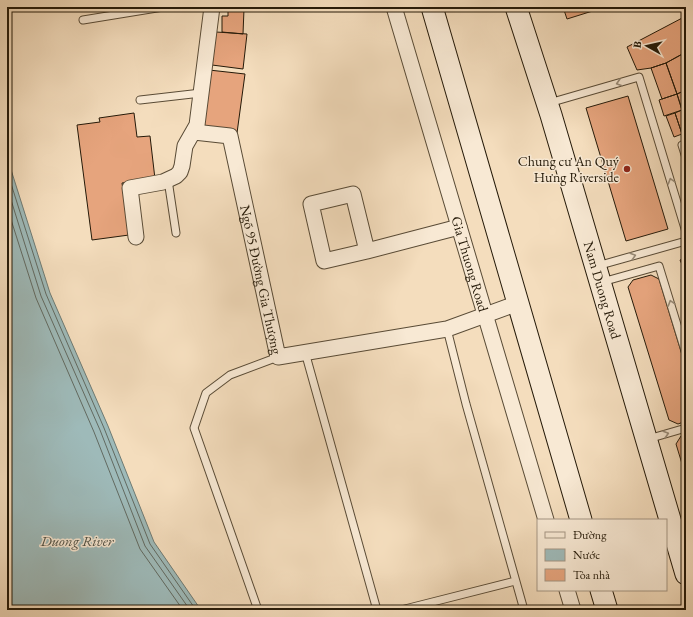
<svg xmlns="http://www.w3.org/2000/svg" width="693" height="617" viewBox="0 0 693 617" font-family="'EB Garamond',serif">
  <style>
    .water { fill: #9ebab9; stroke: #6e7a73 }
    .lines { fill: none; stroke-linecap: round; stroke-linejoin: round }
    .shore { stroke: #626a61; stroke-width: 1 }
    .building { fill: #e6a47d; stroke: #251a09 }
    .lane-casing { stroke: #594b36; stroke-width: 9 }
    .street-casing { stroke: #594b36; stroke-width: 17 }
    .secondary-casing { stroke: #251a09; stroke-width: 23 }
    .lane { stroke: #f8e9d4; stroke-width: 7 }
    .street { stroke: #f8e9d4; stroke-width: 15 }
    .secondary { stroke: #f8e9d4; stroke-width: 21 }
    .oneway { stroke: #998c79 }
    .poi-dot { fill: #8f2418; stroke: #f8e9d4; stroke-width: 1.5 }
    .labels { text-anchor: middle; dominant-baseline: central; stroke-width: 3; stroke-linejoin: round; paint-order: stroke }
    .poi-label { font-size: 14px; fill: #251a09; stroke: #f8e9d4; text-anchor: end }
    .street-label { font-size: 14px; fill: #251a09; stroke: #f8e9d4 }
    .water-label { font-size: 15px; font-style: italic; fill: #4f5247; stroke: #f8e9d4 }
  </style>
  <rect width="100%" height="100%" fill="#f4ddbd"/>
  <filter id="stains"><feTurbulence type="fractalNoise" baseFrequency=".005" numOctaves="4"/><feColorMatrix values="0 0 0 0 .2 0 0 0 0 .09 0 0 0 0 .02 0 0 0 .5 -.17"/></filter>
  <radialGradient id="worn" r=".72"><stop offset=".6" stop-color="#630" stop-opacity="0"/><stop offset="1" stop-color="#630" stop-opacity=".3"/></radialGradient>
  <!-- water -->
  <path class="water" d="M7,157l43,136 58,133 46,116 47,68h-194z"/>
  <g class="lines">
    <!-- shore -->
    <path class="shore" d="M7,171l39,123 58,134 46,116 46,66
      M7,187l34,109 59,134 45,116 45,64
      M7,207l29,91 58,134 46,117 43,61"/>
  </g>
  <!-- building -->
  <path class="building" d="M563,7h35l1,2 -32,10z
    M228,8l16,1 -1,25 -21,-2v-16h6z
    M686,16v36l-20,11 -15,5 -14,2 -10,-23z
    M216,32l31,2 -4,35 -31,-4z
    M686,52v38l-9,4 -11,-31z
    M666,63l11,31 -15,5 -11,-31z
    M209,70l36,4 -8,59 -36,-4z
    M686,90v18l-4,2 -5,-16z
    M677,94l5,16 -18,6 -5,-16z
    M628,96l40,133 -42,12 -40,-133z
    M686,108v11h-1l-3,-9z
    M682,110l4,11v12l-4,1 -7,-21z
    M134,113l3,24 13,-1 5,43 -33,4 7,52 -37,5 -15,-115 23,-3 -1,-4z
    M675,113l7,21 -8,3 -8,-21z
    M686,257v12h-2l-4,-9z
    M651,275l8,4 27,89v53l-8,3 -9,-4 -41,-133 5,-7z
    M686,435v42l-10,-33 5,-8z"/>
  <g class="lines">
    <defs>
      <path id="lane" d="M83,20l80,-13
        M140,100l61,-7
        M549,103l90,-26 47,155
        M686,143l-4,2 4,13
        M168,180l8,53
        M597,266l89,-25
        M602,282l57,-16 27,88
        M447,329l19,75 58,206
        M305,352l72,258
        M648,439l38,-11
        M258,610l-64,-182 12,-35 24,-18 48,-18
        M401,610l114,-29"/>
      <g id="street">
        <path id="s1" d="M394,7l152,513"/>
        <path id="s2" d="M194,132l36,4 48,221 169,-28 71,-26"/>
        <path d="M136,237l-6,-49 33,-6 13,-6 4,-4 2,-6 3,-20 12,-21 15,-118"/>
        <path d="M367,251l-43,10 -13,-57 42,-10 14,57 92,-24"/>
        <path d="M567,590l6,20"/>
      </g>
      <g id="secondary">
        <path d="M432,7l149,513"/>
        <path id="s3" d="M516,7l35,108 135,459"/>
        <path d="M601,590l6,20"/>
      </g>
    </defs>
    <!-- lane casing -->
    <use href="#lane" class="lane-casing"/>
    <!-- street casing -->
    <use href="#street" class="street-casing"/>
    <!-- secondary casing -->
    <use href="#secondary" class="secondary-casing"/>
    <!-- lane -->
    <use href="#lane" class="lane"/>
    <!-- street -->
    <use href="#street" class="street"/>
    <!-- secondary -->
    <use href="#secondary" class="secondary"/>
  </g>
  <!-- one-way arrows -->
  <defs><path id="oneway-chevron" d="M-2-3.5L2.5 0L-2 3.5" fill="none" stroke-width="1.6" stroke-linecap="round" stroke-linejoin="round"/></defs>
  <g class="oneway">
    <use href="#oneway-chevron" transform="translate(619 83) rotate(164)"/>
    <use href="#oneway-chevron" transform="translate(671 181) rotate(-107)"/>
    <use href="#oneway-chevron" transform="translate(633 256) rotate(-16)"/>
    <use href="#oneway-chevron" transform="translate(671 303) rotate(-107)"/>
    <use href="#oneway-chevron" transform="translate(666 434) rotate(-16)"/>
  </g>
  <!-- markers -->
  <circle class="poi-dot" cx="627" cy="169" r="4"/>
  <g class="labels">
    <!-- poi labels -->
    <g class="poi-label">
      <text x="619" y="161">Chung cư An Quý<tspan x="619" dy="16">Hưng Riverside</tspan></text>
    </g>
    <!-- street labels -->
    <g class="street-label">
      <text stroke="none"><textPath href="#s1" startOffset="268">Gia Thuong Road</textPath></text>
      <text stroke="none"><textPath href="#s2" startOffset="183">Ngõ 95 Đường Gia Thượng</textPath></text>
      <text stroke="none"><textPath href="#s3" startOffset="296">Nam Duong Road</textPath></text>
    </g>
    <!-- water labels -->
    <g class="water-label">
      <text x="77" y="540">Duong River</text>
    </g>
  </g>
  <!-- margin -->
  <rect width="693" height="617" fill="none" stroke="#f4ddbd" stroke-width="24"/>
  <rect x="8" y="8" width="677" height="601" fill="none" stroke="#251a09" stroke-width="2"/>
  <rect x="12" y="12" width="669" height="593" fill="none" stroke="#251a09"/>
  <!-- legend -->
  <rect x="537" y="519" width="130" height="72" fill="#f8e9d4" stroke="#a49683"/>
  <rect x="545" y="532" width="20" height="6" fill="#f8e9d4" stroke="#a49683"/>
  <text x="573" y="539" font-size="12" fill="#251a09">Đường</text>
  <rect x="545" y="549" width="20" height="12" fill="#9ebab9" stroke="#a49683"/>
  <text x="573" y="559" font-size="12" fill="#251a09">Nước</text>
  <rect x="545" y="569" width="20" height="12" fill="#e6a47d" stroke="#a49683"/>
  <text x="573" y="579" font-size="12" fill="#251a09">Tòa nhà</text>
  <!-- north arrow -->
  <g transform="translate(647 46) rotate(278)" stroke="#f8e9d4" stroke-width="3" paint-order="stroke">
  <path d="M0-3L7 15L0 10L-7 15Z" fill="#251a09"/>
  <text y="-6" font-size="11" font-weight="bold" text-anchor="middle" fill="#251a09">B</text>
  </g>
  <rect width="100%" height="100%" filter="url(#stains)"/>
  <rect width="100%" height="100%" fill="url(#worn)"/>
</svg>
